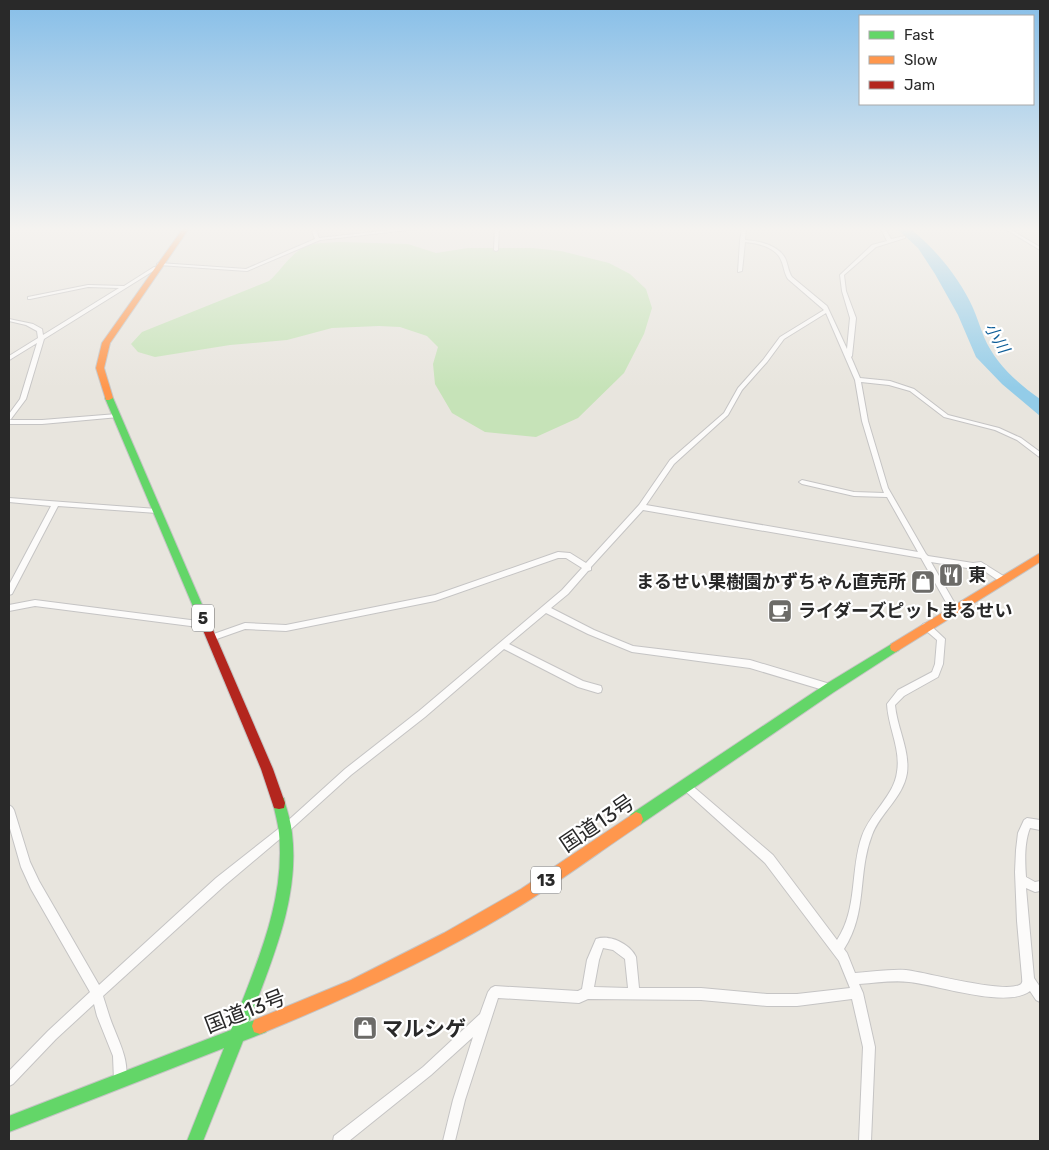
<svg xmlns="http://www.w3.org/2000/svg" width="1049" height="1150" viewBox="0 0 1049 1150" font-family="Rubik,'Noto Sans JP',sans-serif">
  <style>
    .green { fill: #c6e3b8 }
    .water { fill: #93cce8 }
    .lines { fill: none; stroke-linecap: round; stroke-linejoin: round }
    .street-casing { stroke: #c5c4c4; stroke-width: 2 }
    .fast-casing { stroke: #c5c4c4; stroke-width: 2 }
    .slow-casing { stroke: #c5c4c4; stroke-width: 2 }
    .jam-casing { stroke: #c5c4c4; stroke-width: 2 }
    .street { fill: #fcfbfa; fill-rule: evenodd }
    .fast { fill: #63d668; fill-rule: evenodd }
    .slow { fill: #ff974d; fill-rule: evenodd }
    .jam { fill: #b3261e; fill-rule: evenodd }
    .labels { text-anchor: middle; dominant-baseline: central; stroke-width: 4.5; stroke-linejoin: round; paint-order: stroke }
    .far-water-label { font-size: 16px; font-style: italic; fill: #0f5e98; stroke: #fff }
    .shield { fill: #fff; stroke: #696969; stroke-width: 1 }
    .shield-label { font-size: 16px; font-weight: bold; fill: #292929 }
    .poi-label { font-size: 18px; font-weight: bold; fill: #292929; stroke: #fff; text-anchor: start }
    .near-street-label { font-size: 21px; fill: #292929; stroke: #fff }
    .near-poi-label { font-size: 21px; font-weight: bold; fill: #292929; stroke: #fff; text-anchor: start }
  </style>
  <rect width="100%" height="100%" fill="#e8e5de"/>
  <!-- green -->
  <path class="green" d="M339,242l69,2 28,9 32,-5h64l29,3 48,12 21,11 16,15 6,19 -8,26 -20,39 -46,45 -42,19 -51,-5 -33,-19 -17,-29 -2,-20 5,-17 -11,-11 -27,-9 -21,-1 -47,2 -45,12 -57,5 -75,12 -17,-5 -7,-8 11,-12 127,-51c13,-11 21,-28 38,-35 9,-4 22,-3 32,-4z"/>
  <!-- water -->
  <path class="water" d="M895,227h13c26,20 51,50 65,81 4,9 7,19 11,29 11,26 33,46 56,62v17l-38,-32 -26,-27 -18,-42 -23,-41 -17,-26z"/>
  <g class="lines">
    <defs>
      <path id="street" d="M317,227h4l-5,4 3,7 99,-11h9l-2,1 -105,12 -73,31 -88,-6 -2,-1 2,-1 87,6 69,-30 -3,-8z
        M495,227h4l-1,23 -2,1 -2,-1z
        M740,227h4l2,2 -1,11c14,1 33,5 40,18 3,6 3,13 7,19l35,29 20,43 3,-31 -8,-27 -2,-16 32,-30 15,-4 -7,-14h4l7,12 14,-3v2l-29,9 -32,28 2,16 10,27 -4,38 -1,1 9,21 30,3 24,8 34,26 51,13 22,10 19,14v5l-2,-1 -21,-16 -22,-10 -51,-13 -34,-26 -21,-6 -28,-3 7,39 20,67 38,66 2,2 45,7 8,-1 24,15 1,2 -1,2h-6l-19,-13 -7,1 -42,-7 27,47 -1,2h-6l-30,-53 -278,-48 -52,57v3l-3,1 -20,23 -17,14 43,22 39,16 117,14 80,24 3,1 1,3 -1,3 -3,1 -80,-24 -118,-16 -44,-18 -42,-21 -37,31 74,37 18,5 1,3 -1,3 -3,1 -20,-6 -74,-38 -79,68 -74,58 -63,57 -64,54 -121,110c2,6 4,13 6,19 6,20 24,48 15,69l-4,2 -4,-2 -2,-4 -1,-24 -16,-40 -3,-12 -38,35 -43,45 -4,2v-15l39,-40 42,-39 -59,-103 -10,-22 -12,-42v-20l3,2 2,3 16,52 9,19 60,104 117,-107 66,-52 63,-57 74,-58 143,-121 20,-22 -16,-10h-8l-123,43 -149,30 -41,-2 -34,12 -3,-1 -1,-2 1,-2 37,-13 41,2 149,-30 123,-43 12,1 16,10 53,-58 31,-45 54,-47 14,-25 25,-28 17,-23 44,-27 -36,-31c-4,-6 -4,-13 -7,-19 -5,-13 -24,-17 -36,-18l-3,29 -4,1 2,-31 2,-12zM826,313l29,67 7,41 20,67 2,5 -30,-1 -52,-12 -3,2 3,2 52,12 33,1 31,55 -272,-47 28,-41 54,-49 14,-25 25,-28 17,-23z
        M1002,227h4l34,20v3z
        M154,267l4,1 -114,71 -18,60 -15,20 -2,1v-6l11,-15 17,-56 -26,16 -2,1v-4l29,-18 -1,-7 -11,-6 -17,-4v-2l24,5 9,5 1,6 76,-47 -31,-1 -58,12h-2v-2l60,-12 36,1z
        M117,414l3,2 -1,1 -77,7h-33v-4h33z
        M9,498l148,11 3,2 -3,2 -99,-7 -46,88 -3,1v-10l42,-79 -42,-4z
        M35,600l171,22 3,1 1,2 -1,2 -3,1 -171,-22 -26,5v-6z
        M926,623l3,1 16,15 -2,25 -5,13 -34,19 -9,9c2,23 15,45 12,68 -4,25 -27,40 -35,62 -15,39 -4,77 -28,114l3,4 8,20c17,-1 34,-4 51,-3 19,2 102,25 115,14 2,-2 1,-4 1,-7l-5,-56 -2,-49 1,-22 2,-17 6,-13 3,-2 13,2v10l-10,-2c-6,15 -5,34 -4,49l9,5 5,-1v10l-5,1 -9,-4 8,90 6,9v15l-4,-2 -6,-9c-23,18 -92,-6 -121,-9 -16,-2 -33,1 -50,2l4,9 12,54 -4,94h-12l4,-94 -11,-48 -55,7h-30l-66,-6 -113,-1 -9,4 -81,-5 -33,102 -10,41h-12l10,-41 20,-63 -42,38 -82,66h-16l1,-5 89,-69 57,-53 8,-22 3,-4 4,-2 83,5 4,-2 5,-29 9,-21c14,-5 34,5 40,18l3,31h62l66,6h30l53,-6 -11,-27 -74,-98 -82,-74 -2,-3 2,-3 3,-2 3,2 84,72 64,85c21,-31 13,-71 25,-104 8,-23 32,-40 35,-64 4,-23 -9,-45 -10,-68l11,-14 34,-18 3,-8 2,-24 -14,-12 -1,-2 1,-2zM603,948l10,2 12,9 3,29 -34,-1 5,-27z"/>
      <path id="fast" d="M106,396h3l4,2 97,225 -1,3 -4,1 -4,-1 -1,-3 -95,-225z
        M895,642l4,2 1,3 -1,3 -65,42 -193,132 -5,2 -5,-2 -2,-5 2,-5 195,-130z
        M279,797l5,1 1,5c3,10 6,20 7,30 8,66 -21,129 -43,189l11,-4 6,2 2,6 -2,6 -23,9 -40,100h-16l37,-93 -215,84v-16l222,-86c24,-63 55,-129 48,-197 -1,-10 -4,-20 -6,-30l1,-5z"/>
      <path id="slow" d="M184,227h6l-80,116 -6,25 9,30 -4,2h-3l-10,-32 6,-25z
        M1040,553v9l-141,88 -4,2 -4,-2 -1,-3 1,-3z
        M636,812l5,2 2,5 -2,5c-42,28 -83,59 -126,85 -81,49 -167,89 -255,125l-6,-2 -2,-6 2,-6 97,-40 93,-47 77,-44z"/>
      <path id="jam" d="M205,619l4,1 1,3 63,146 12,34 -1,5 -5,1 -5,-1 -13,-39 -61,-146 1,-3z"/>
    </defs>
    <!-- street casing -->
    <use href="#street" class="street-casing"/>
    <!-- fast casing -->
    <use href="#fast" class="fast-casing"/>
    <!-- slow casing -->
    <use href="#slow" class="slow-casing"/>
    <!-- jam casing -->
    <use href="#jam" class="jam-casing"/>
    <!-- street -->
    <use href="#street" class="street"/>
    <!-- fast -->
    <use href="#fast" class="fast"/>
    <!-- slow -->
    <use href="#slow" class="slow"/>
    <!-- jam -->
    <use href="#jam" class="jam"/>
  </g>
  <!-- sky -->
  <linearGradient id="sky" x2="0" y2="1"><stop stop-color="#86bee8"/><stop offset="0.59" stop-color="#f5f3f0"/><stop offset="1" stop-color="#f5f3f0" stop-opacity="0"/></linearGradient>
  <rect width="1049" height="388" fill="url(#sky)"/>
  <!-- icons -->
  <defs>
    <symbol id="restaurant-square" viewBox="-11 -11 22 22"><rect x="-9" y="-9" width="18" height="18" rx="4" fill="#6c6b68" stroke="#fff"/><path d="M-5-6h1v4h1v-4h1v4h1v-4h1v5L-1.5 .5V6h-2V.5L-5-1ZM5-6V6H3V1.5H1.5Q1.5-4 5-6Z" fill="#fff"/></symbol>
    <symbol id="shop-square" viewBox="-11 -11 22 22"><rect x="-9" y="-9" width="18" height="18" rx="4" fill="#6c6b68" stroke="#fff"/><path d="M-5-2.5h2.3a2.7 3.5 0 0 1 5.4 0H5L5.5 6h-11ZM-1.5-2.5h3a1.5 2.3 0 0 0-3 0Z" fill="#fff"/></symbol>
    <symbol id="cafe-square" viewBox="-11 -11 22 22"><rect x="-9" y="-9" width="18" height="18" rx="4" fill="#6c6b68" stroke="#fff"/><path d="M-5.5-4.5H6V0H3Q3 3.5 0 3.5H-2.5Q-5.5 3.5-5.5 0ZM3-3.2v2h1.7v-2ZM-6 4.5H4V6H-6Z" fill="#fff"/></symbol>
  </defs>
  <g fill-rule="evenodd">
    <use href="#restaurant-square" x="937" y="561" width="28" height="28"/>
    <use href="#shop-square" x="909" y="568" width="28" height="28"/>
    <use href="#cafe-square" x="766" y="597" width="28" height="28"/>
    <use href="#shop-square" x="351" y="1014" width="28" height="28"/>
  </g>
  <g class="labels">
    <!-- far-water labels -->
    <g class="far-water-label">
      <text transform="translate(997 338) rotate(59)">小川</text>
    </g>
    <!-- shield labels -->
    <g class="shield">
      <rect x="192" y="604.5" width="22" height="27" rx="4"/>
      <rect x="531" y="866.5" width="30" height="27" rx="4"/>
    </g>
    <g class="shield-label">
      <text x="203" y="618">5</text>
      <text x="546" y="880">13</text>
    </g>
    <!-- poi labels -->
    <g class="poi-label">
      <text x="968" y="575">東</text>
      <text x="906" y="582" text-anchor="end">まるせい果樹園かずちゃん直売所</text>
      <text x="798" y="611">ライダーズピットまるせい</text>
    </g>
    <!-- near-street labels -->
    <g class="near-street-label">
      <text transform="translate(597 823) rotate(-34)">国道13号</text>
      <text transform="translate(245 1011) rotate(-21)">国道13号</text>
    </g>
    <!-- near-poi labels -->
    <g class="near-poi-label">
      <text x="382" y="1028">マルシゲ</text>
    </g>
  </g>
  <!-- border -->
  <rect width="1049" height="1150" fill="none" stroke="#292929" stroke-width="20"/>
  <!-- legend -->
  <rect x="859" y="15" width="175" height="90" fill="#ffffff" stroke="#a9a9a9"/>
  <rect x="869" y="31" width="25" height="8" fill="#63d668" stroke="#a9a9a9"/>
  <text x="904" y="40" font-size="15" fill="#292929">Fast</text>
  <rect x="869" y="56" width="25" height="8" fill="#ff974d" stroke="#a9a9a9"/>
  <text x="904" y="65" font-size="15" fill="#292929">Slow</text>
  <rect x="869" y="81" width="25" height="8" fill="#b3261e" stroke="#a9a9a9"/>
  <text x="904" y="90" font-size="15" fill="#292929">Jam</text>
</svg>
